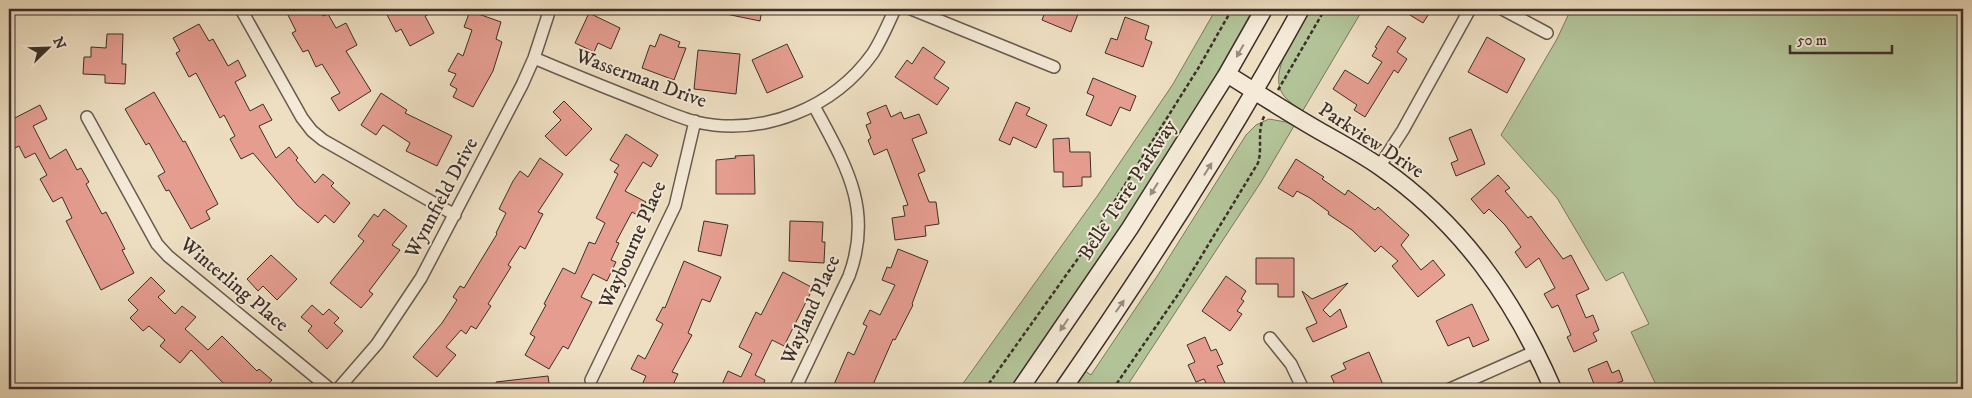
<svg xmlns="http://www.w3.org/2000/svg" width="1972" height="398" viewBox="0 0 1972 398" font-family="'IM FELL DW Pica',serif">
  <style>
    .green { fill: #b3c398; stroke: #787960 }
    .building { fill: #e59d90; stroke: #3c2f29 }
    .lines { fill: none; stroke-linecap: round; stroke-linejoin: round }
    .street-casing { stroke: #685b4f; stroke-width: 14 }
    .secondary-casing { stroke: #3c2f29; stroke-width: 19 }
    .path { stroke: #3c2f29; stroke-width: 2.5; stroke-dasharray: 4 2.5; stroke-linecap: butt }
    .street { stroke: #f4ead7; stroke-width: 11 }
    .secondary { stroke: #f4ead7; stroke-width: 16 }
    .oneway { fill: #988c80 }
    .labels { text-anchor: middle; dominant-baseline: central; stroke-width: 4; stroke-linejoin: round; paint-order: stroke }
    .street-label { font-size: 20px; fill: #3c2f29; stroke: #f4ead7 }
  </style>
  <rect width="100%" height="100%" fill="#eedfc2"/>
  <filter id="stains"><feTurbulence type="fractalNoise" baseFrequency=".004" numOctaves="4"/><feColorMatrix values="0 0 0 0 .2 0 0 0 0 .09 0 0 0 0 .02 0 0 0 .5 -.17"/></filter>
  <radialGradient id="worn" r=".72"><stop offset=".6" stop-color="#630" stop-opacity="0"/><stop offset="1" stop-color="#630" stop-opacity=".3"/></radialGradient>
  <!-- green -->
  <path class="green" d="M1216,9h37c-72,132 -154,260 -244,380h-50l139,-194 75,-111z
    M1310,9h53l-61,103c-5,-5 -13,-10 -18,-16 -18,-23 14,-65 26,-87z
    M1571,9h392v380h-305l-27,-57 18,-8 -26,-52 -17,9 -49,-83 -56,-63 56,-96z
    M1269,119l17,3 8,4 -33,56 -136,207h-54l14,-18 6,4 65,-97 90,-143 10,-10z"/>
  <!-- building -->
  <path class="building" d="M285,9h34l4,7 5,-2 8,14 10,-5 11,22 -11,6 25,40 -32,20 -8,-13 9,-5 -18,-29 -6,3 -8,-17 -5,2 -11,-19 4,-2z
    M384,9h56l-15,7 9,17 -24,13 -9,-17 -5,3z
    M726,9h36l-2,12 -34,-7z
    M1046,9h34l-9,23 -29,-12z
    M1400,9h32l-9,14z
    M470,11l31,11 -5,17 6,3 -9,29 -20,36 -20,-10 4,-8 -7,-4 6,-11 -8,-3 10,-18 5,3 9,-26 -8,-3z
    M589,13l31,15 -9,21 -13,-6 -4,9 -19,-9z
    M1125,17l24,9 -4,13 7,3 -9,25 -38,-14 6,-15 6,2z
    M199,24l10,17 4,-2 15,27 10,-6 8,16 -11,6 15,29 13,-7 9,16 -13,6 17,32 13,-11 9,11 -2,2 19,23 8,-9 11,9 -3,3 19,17 -16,20 -9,-8 -7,8 -21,-18 -44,-52 -12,6 -11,-20 5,-3 -11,-21 -4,3 -24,-45 -7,4 -13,-24 4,-2 -7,-13z
    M1388,26l18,12 -9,14 10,7 -9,14 -4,-3 -29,47 -11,-7 3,-5 -24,-16 12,-19 23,14 14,-22 -10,-6 5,-8 -2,-1z
    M107,34h16l-1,30h4l-1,20 -20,-1v-8l-22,-1 1,-17h7v-10l15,1z
    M660,34l20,8 -2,5 8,1 -12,32 -32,-12 8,-23 5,2z
    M1487,37l38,22 -18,34 -39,-21z
    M787,44l16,33 -36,16 -15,-33z
    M923,47l22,15 -11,16 15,10 -12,17 -42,-28 12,-17 5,4z
    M698,50l42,4 -4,40 -42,-5z
    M1093,78l43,18 -6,15 -10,-4 -9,19 -25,-11 8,-19 -7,-3z
    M154,92l29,50 2,-1 33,63 -12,7 4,8 -19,10 -22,-39 -3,1 -8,-15 7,-4 -16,-29 -3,2 -21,-36z
    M381,93l26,17 -2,3 47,23 -15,30 -31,-15 4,-8 -27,-18 -7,10 -15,-10z
    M564,101l28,28 -26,27 -21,-20 16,-16 -8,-8z
    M1016,102l14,6 -4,7 21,10 -11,23 -23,-11 -3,8 -11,-5z
    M40,105l7,14 -14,7 17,33 16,-10 11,21 4,-2 8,14 -3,2 16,30 4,-2 19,37 -3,1 12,23 -33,17 -35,-69 6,-3 -10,-21 -9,5 -13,-23 7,-4 -12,-22 -10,5 -6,-12 -10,5v-30z
    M886,105l5,12 10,-5 3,7 15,-5 8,19 -15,6 13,32 -7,3 11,28h7l3,22 -14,2 1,10 -31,4 -3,-22 13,-2 -2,-10 5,-1 -21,-56 -13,6 -6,-15 3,-2 -5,-13 5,-2 -4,-10z
    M1471,129l14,35 -29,12 -5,-13 7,-3 -9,-22z
    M626,134l32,21 -7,12 -8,-5 -18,29 21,11 -7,14 -7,-4 -16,30 3,1 -8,17 5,2 -9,19 -14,-7 -12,23 11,5 -24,47 -5,-3 -14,23 -24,-14 10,-18 -5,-3 16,-29 -2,-1 19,-36 12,6 14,-32 6,2 10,-21 -9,-5 22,-44 -4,-2 5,-7 -9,-5z
    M1069,138l1,14h20l1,25h-9v9l-19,1v-15h-9l-1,-33z
    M754,155l1,39h-39v-34l20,-2 -1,-2z
    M540,158l23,16 -25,38 5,2 -18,35 -5,-3 -12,19 3,2 -23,37 3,2 -15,23 -5,-3 -5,8 -5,-4 -15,17 10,8 -19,22 -24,-20 29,-34 15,-23 -4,-3 7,-11 4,2 33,-54 -1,-1 10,-20 -7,-4 14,-28 7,-10 8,6z
    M1296,159l28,18 -2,2 23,16 3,-5 27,20 3,-3 31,28 -8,10 20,25 12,-10 12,15 -27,22 -26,-31 6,-5 -17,-15 -6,6 -23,-22 -24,-16 1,-2 -19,-14 -13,-7 -4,6 -15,-9z
    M1498,175l12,13 -5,3 23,27 3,-2 32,43 8,-4 18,34 -13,6 10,23 7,-3 6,15 -6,3 4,8 -23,11 -7,-15 4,-2 -13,-30 -6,3 -8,-14 11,-6 -16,-30 -13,10 -11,-16 6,-5 -16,-22 -16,-16 -5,5 -13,-15z
    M384,209l23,17 -15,19 8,5 -31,41 4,3 -12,14 -31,-25 34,-42 -6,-5 16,-22 4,3z
    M704,221l24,4 -7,31 -23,-5z
    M790,221l33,1 -1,20h3l-1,21 -35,-2z
    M898,249l30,12 -16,43 1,1 -18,35 -2,-1 -22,50h-39l16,-37 6,3 13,-29 -4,-2 7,-14 10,5 15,-30 -13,-5 5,-13 4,1z
    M271,255l26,24 -20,21 -14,-14 -5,5 -11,-12z
    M1256,258h38v39h-16v-13h-22z
    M684,261l37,16 -11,25 -8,-3 -14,34 4,2 -20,37 6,2 -7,15h-31l6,-13 -15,-7 7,-14 7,4 18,-35 -7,-4 7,-13 2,1z
    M783,272l30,16 -29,58 -12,-6 -17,35 10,5 -3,7 5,2h-47l8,-18 13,6 11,-23 -13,-7 17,-35 5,3z
    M1226,276l20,15 -5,8 3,2 -7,10 5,3 -12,17 -28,-20z
    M151,277l14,14 -7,6 17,17 7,-8 14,11 -11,12 23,21 14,-14 35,35 2,-2 13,11 -8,9h-35l-38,-39 -11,13 -20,-17 5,-6 -16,-14 -6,5 -13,-13 8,-8 -10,-10z
    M1348,283l-25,27 7,7 10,-8 7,18 -34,15 -7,-14 11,-5 -15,-32 10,8z
    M1472,304l17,36 -16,7 -4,-10 -21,9 -12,-25z
    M312,305l11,10 6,-6 10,9 -5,5 9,8 -16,18 -19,-18 4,-5 -11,-9z
    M1205,337l6,14 5,-2 7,15 -6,2 8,17 -13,6h-3l-5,-10 -8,3 -8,-17 7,-3 -8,-17z
    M1369,352l15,35 -6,2h-41l-6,-13 15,-7 -3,-6z
    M1607,361l5,12 7,-3 4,11 -6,2 2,6h-23l-8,-20z
    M548,376l2,13h-53l-1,-7z"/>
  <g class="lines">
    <defs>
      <path id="street" d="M911,9l143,58
        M1502,9l45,24
        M242,11l60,107 10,13 11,9 132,75
        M534,58c33,14 65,27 98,40 21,8 42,18 64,24 67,15 138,-14 177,-69 9,-14 15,-29 22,-44
        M87,117l70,127 11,12 162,133
        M1379,167l24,-37 67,-121
        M1270,338l21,26 12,25
        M591,380l84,-174 20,-85
        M338,389l39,-45 44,-66 101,-193 12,-27 16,-49
        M795,389l54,-113c25,-67 -4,-112 -35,-170
        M1450,389l86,-38"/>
      <path id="secondary" d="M1227,74c30,19 60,38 91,56 21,12 42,23 62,37 82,57 134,132 173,222
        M1020,389l110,-161 97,-154 37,-65
        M1063,389c85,-123 166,-249 238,-380"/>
    </defs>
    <!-- street casing -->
    <use href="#street" class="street-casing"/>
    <!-- secondary casing -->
    <use href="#secondary" class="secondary-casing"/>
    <!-- path -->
    <path class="path" d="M1278,90l47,-81
      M985,389l99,-139 115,-183 33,-58
      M1113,389l66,-96 79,-130c5,-16 -2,-33 7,-48"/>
    <!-- street -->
    <use href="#street" class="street"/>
    <!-- secondary -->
    <use href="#secondary" class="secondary"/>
  </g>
  <!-- one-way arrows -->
  <defs><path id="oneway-solid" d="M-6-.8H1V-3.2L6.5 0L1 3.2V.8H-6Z" transform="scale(1.25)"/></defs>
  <g class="oneway">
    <use href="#oneway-solid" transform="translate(1240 51) rotate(119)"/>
    <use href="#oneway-solid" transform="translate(1208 169) rotate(-58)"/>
    <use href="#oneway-solid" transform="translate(1154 189) rotate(122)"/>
    <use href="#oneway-solid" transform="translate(1120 306) rotate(-55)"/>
    <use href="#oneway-solid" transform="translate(1064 325) rotate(124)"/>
  </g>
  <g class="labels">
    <!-- street labels -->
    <g class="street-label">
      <text transform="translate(641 79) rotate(20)">Wasserman Drive</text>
      <text transform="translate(1371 141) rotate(33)">Parkview Drive</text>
      <text transform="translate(1128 190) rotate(-57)">Belle Terre Parkway</text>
      <text transform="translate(442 198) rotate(-62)">Wynnfield Drive</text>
      <text transform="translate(633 245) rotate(-66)">Waybourne Place</text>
      <text transform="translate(234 285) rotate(40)">Winterling Place</text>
      <text transform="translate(811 310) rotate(-66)">Wayland Place</text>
    </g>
  </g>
  <!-- margin -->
  <rect width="1972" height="398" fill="none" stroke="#eedfc2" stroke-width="30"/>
  <rect x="10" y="10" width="1952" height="378" fill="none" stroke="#3c2f29" stroke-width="2.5"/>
  <rect x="15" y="15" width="1942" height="368" fill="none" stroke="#3c2f29"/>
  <!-- north arrow -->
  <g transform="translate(48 48) rotate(67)" stroke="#f4ead7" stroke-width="4" paint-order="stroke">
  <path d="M0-4L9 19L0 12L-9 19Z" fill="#3c2f29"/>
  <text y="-8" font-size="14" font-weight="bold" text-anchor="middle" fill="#3c2f29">N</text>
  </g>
  <!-- scale -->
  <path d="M1790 45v8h102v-8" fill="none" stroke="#3c2f29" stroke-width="2.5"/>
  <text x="1797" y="45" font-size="15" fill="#3c2f29" stroke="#f4ead7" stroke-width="4" paint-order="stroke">50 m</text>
  <rect width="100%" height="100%" filter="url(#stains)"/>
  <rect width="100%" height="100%" fill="url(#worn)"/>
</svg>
